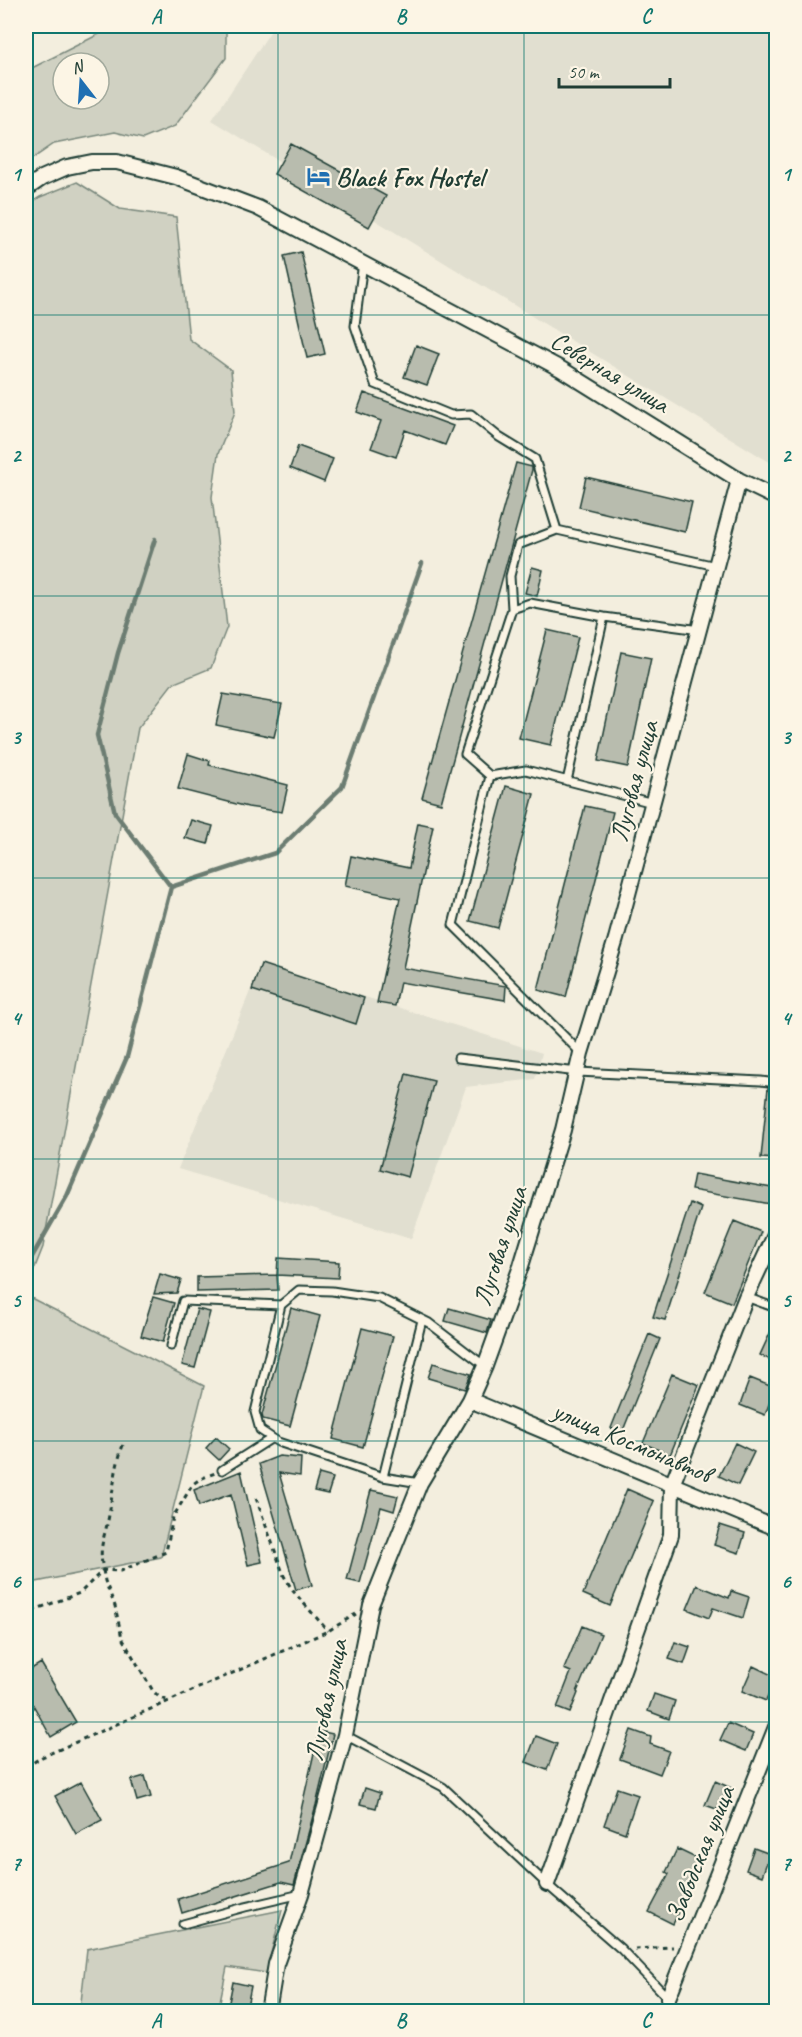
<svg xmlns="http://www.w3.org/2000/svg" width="802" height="2037" viewBox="0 0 802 2037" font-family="Caveat,sans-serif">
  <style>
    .built { fill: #e1dfd0 }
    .green { fill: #d0d1c2; stroke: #78877b; stroke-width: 1.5; fill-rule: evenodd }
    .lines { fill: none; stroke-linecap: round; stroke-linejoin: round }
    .stream { stroke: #6c7d72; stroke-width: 4.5 }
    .building { fill: #b8bcae; stroke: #1f3d34; stroke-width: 1.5 }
    .lane-casing { stroke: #1f3d34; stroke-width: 11 }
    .street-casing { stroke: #1f3d34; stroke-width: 18 }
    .path { stroke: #1f3d34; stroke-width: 3; stroke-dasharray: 4.5 4.5; stroke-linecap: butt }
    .lane { stroke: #fcf5e5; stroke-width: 7 }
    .street { stroke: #fcf5e5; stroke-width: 14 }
    .grid { fill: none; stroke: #0f766e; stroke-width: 1.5; stroke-opacity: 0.55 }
    .labels { text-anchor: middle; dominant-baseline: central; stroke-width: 4.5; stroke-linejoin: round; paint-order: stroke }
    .poi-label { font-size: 26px; font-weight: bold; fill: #1f3d34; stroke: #fcf5e5; text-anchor: start }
    .street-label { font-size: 26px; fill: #1f3d34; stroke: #fcf5e5 }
    .neatline { fill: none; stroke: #0f766e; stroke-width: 2 }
    .grid-label { font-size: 20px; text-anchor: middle; font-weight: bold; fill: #0f766e }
  </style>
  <rect width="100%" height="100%" fill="#f3eede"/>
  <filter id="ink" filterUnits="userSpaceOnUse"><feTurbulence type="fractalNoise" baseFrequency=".0167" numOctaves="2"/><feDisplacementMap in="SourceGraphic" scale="12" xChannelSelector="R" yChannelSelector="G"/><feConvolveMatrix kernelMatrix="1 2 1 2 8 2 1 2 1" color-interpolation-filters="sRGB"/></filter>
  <g filter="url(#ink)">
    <!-- built -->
    <path class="built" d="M274,26h502v440l-564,-346z
      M261,964l281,89 -7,26 -69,8 -55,152 -233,-70z"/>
    <!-- green -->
    <path class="green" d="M115,26h111v32l-51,68 -32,13 -28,-7 -61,12 -28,19v-92zM63,63h36v36h-36z
      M77,182l43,27 56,8 13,122 42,31 4,42 -17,42 -6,43 15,130 -16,41 -39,16 -34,44 -95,519 -17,43v-1084l14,-9z
      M31,1298l173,88 -43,171 -135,27v-273z
      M282,1910l-16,63 -39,-6 -9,44h-138l7,-62z"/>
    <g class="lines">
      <!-- stream -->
      <path class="stream" d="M155,539l-37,114 -21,82 18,78 56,74
        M171,887l104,-34 67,-66 80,-224
        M26,1267l41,-71 60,-139 44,-170"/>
    </g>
    <!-- building -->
    <path class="building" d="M291,144l95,52 -17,31 -95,-53z
      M301,252l24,102 -18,4 -23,-102z
      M416,345l23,9 -12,31 -23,-8z
      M364,393l89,33 -8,19 -40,-15 -9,27 -25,-9 10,-27 -24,-9z
      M298,446l35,13 -9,23 -34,-14z
      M516,463l16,4v3l-91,333 -19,-5z
      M586,477l106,25 -7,30 -106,-25z
      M532,567l11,3 -6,26 -12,-3z
      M547,630l31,7 -27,108 -32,-7z
      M621,652l30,6 -23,109 -30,-6z
      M223,694l59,10 -8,33 -58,-12z
      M188,754l22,7 -1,4 79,20 -6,27 -34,-5 -70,-18z
      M506,786l28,8 -36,134 -28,-7z
      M585,806l28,6 -47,185 -28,-7z
      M191,820l22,6 -5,18 -23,-6z
      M418,823l15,3 -30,142 103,18 -1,14 -105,-18 -5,24 -18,-3 23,-105 -55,-12 6,-30 58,12z
      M261,964l103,34 -8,26 -104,-34z
      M406,1074l28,7 -26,96 -28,-8z
      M768,1088h9v71l-16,-1z
      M694,1174l83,15v16l-86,-15z
      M690,1203l11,5 -36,112 -12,-3z
      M734,1221l27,11 -29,71 -27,-11z
      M278,1258l61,4 -1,16 -61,-3z
      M160,1274l21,6 -4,13 -23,1z
      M277,1275l1,15 -81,2v-15z
      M153,1297l21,6 -11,39 -22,-6z
      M291,1308l29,8 -30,110 -27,-7 -1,-4z
      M449,1308l42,12 -4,13 -42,-12z
      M197,1309l13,3 -15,56 -13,-3z
      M777,1318v45l-17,-8z
      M362,1328l31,8 -30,111 -30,-8z
      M649,1334l11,5 -38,94 -11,-5z
      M433,1363l38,11 -6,15 -37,-11z
      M672,1374l27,11 -29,70 -27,-12z
      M750,1378l25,10 -10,27 -25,-10z
      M216,1437l13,12 -10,11 -13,-12z
      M735,1443l19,9 -16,33 -19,-9z
      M279,1456l22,2 -1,18 -21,-3 33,112 -16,5 -37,-126z
      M241,1471l21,91 -14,3 -17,-71 -32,12 -5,-16z
      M319,1474l14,4 -5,16 -14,-3z
      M627,1489l27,12 -44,105 -27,-12z
      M371,1490l27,6 -4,15 -13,-4 -21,76 -13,-3z
      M720,1525l25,8 -6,20 -25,-8z
      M697,1585l32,13 2,-7 18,6 -6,21 -30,-10 -4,10 -22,-9z
      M582,1626l19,8 -24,58 1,1 -8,20 -13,-5 14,-36 -7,-3z
      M675,1642l15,5 -6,17 -15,-5z
      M41,1663l35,59 -25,15 -25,-45v-20z
      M753,1666l23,11 -10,24 -24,-10z
      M654,1694l21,7 -6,18 -21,-8z
      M728,1723l25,11 -7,17 -26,-11z
      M631,1730l20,7 -1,7 19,7 -9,23 -40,-15z
      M319,1731l14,3 -17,71 -22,80 -13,-3 -99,31 -4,-14 111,-36z
      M536,1736l21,8 -10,26 -21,-8z
      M145,1776l6,21 -14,4 -6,-21z
      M715,1781l16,7 -9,23 -17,-6z
      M81,1782l21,38 -26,14 -21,-38z
      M365,1788l15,5 -4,15 -16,-4z
      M617,1788l21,7 -13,38 -21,-8z
      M754,1848l16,6 -8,22 -16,-6z
      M677,1849l23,11 -20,40 4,2 -11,22 -24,-12 20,-38 -3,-2z
      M233,1982l18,4 -5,26h-19z"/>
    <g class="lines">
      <defs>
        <path id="lane" d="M363,262l-8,64 20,58 76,31 20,-1 28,23 36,22 22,71
          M512,609l-2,-33 8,-31 39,-15 159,36
          M490,776l-25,-22 47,-145 18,-6 74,14
          M567,781l37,-164 96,13
          M581,1053l-128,-128 37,-149 36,-6 127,33
          M458,1058l120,14 183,9 15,2
          M746,1297l30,11
          M171,1346l12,-45 98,4
          M222,1470l50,-32
          M383,1477l39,-157
          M420,1483l-37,-6 -105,-35 -18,-12 -5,-18 26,-107 18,-15 33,1 47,7 50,25 56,43
          M345,1735l98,52 108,101 70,61 47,49 -1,14
          M183,1924l62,-17 56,-13"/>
        <path id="street" d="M26,189l16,-11 25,-11 25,-5h25l59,15 82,31 303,161 178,111 37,18
          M470,1400l306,128
          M547,1884l124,-349 1,-50 74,-188 30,-64
          M668,1998l108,-271
          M268,2012l8,-48 25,-70 44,-159 26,-130 49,-122 50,-83 15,-34 36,-100 42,-136 18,-77 35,-114 123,-459"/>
      </defs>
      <!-- lane casing -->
      <use href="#lane" class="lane-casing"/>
      <!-- street casing -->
      <use href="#street" class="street-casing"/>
      <!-- path -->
      <path class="path" d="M123,1445c-8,23 -10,46 -14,70 -4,23 -11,30 -6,55l17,1 46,-19 7,-35 20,-33 7,-5 15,-6
        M256,1498l28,78 9,15 35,40
        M103,1570l2,11 10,25 7,32 31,53 6,6 10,4
        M26,1617l8,-7 46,-17 23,-23
        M26,1767l16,-10 286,-126 28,-17
        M635,1949l38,-2"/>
      <!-- lane -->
      <use href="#lane" class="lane"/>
      <!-- street -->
      <use href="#street" class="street"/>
    </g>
  </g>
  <!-- grid -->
  <path class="grid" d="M278,26v1986M524,26v1986M26,315h750M26,596h750M26,878h750M26,1159h750M26,1441h750M26,1722h750"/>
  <!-- icons -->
  <defs>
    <symbol id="hotel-bare" viewBox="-9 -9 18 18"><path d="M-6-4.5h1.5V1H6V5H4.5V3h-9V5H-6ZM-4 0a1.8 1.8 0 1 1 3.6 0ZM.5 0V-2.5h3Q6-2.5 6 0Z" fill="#1f6fb2" stroke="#fcf5e5" stroke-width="2.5" paint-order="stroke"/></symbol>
  </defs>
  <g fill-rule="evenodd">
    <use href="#hotel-bare" x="302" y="160" width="33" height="33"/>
  </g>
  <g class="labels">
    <!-- poi labels -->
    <g class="poi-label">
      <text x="336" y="177">Black Fox Hostel</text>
    </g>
    <!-- street labels -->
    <g class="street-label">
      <text transform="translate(610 372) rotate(31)">Северная улица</text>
      <text transform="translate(634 781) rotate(-75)">Луговая улица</text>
      <text transform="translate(500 1246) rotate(-72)">Луговая улица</text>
      <text transform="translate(632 1442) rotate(23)">улица Космонавтов</text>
      <text transform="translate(326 1700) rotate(-78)">Луговая улица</text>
      <text transform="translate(700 1854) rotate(-68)">Заводская улица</text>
    </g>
  </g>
  <!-- margin -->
  <rect width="802" height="2037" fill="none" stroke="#fcf5e5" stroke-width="66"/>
  <!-- north arrow -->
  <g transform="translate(81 81) rotate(343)"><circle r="28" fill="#fcf5e5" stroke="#a4ab9e" stroke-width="1.5"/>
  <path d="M0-4.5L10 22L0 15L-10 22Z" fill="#1f6fb2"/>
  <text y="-9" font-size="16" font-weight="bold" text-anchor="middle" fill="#1f3d34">N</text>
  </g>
  <!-- scale -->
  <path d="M559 78v9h111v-9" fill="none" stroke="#1f3d34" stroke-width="3"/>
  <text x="568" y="78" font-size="18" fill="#1f3d34" stroke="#fcf5e5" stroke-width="4.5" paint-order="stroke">50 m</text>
  <rect x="33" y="33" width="736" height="1971" class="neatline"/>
  <g class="grid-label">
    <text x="156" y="23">A</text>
    <text x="401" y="23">B</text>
    <text x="646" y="23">C</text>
    <text x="16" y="181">1</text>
    <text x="786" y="181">1</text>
    <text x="16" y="462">2</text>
    <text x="786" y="462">2</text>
    <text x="16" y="744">3</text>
    <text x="786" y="744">3</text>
    <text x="16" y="1025">4</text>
    <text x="786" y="1025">4</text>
    <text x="16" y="1307">5</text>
    <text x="786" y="1307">5</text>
    <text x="16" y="1588">6</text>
    <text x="786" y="1588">6</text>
    <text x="16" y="1870">7</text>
    <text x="786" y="1870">7</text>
    <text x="156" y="2027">A</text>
    <text x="401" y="2027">B</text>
    <text x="646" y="2027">C</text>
  </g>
</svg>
